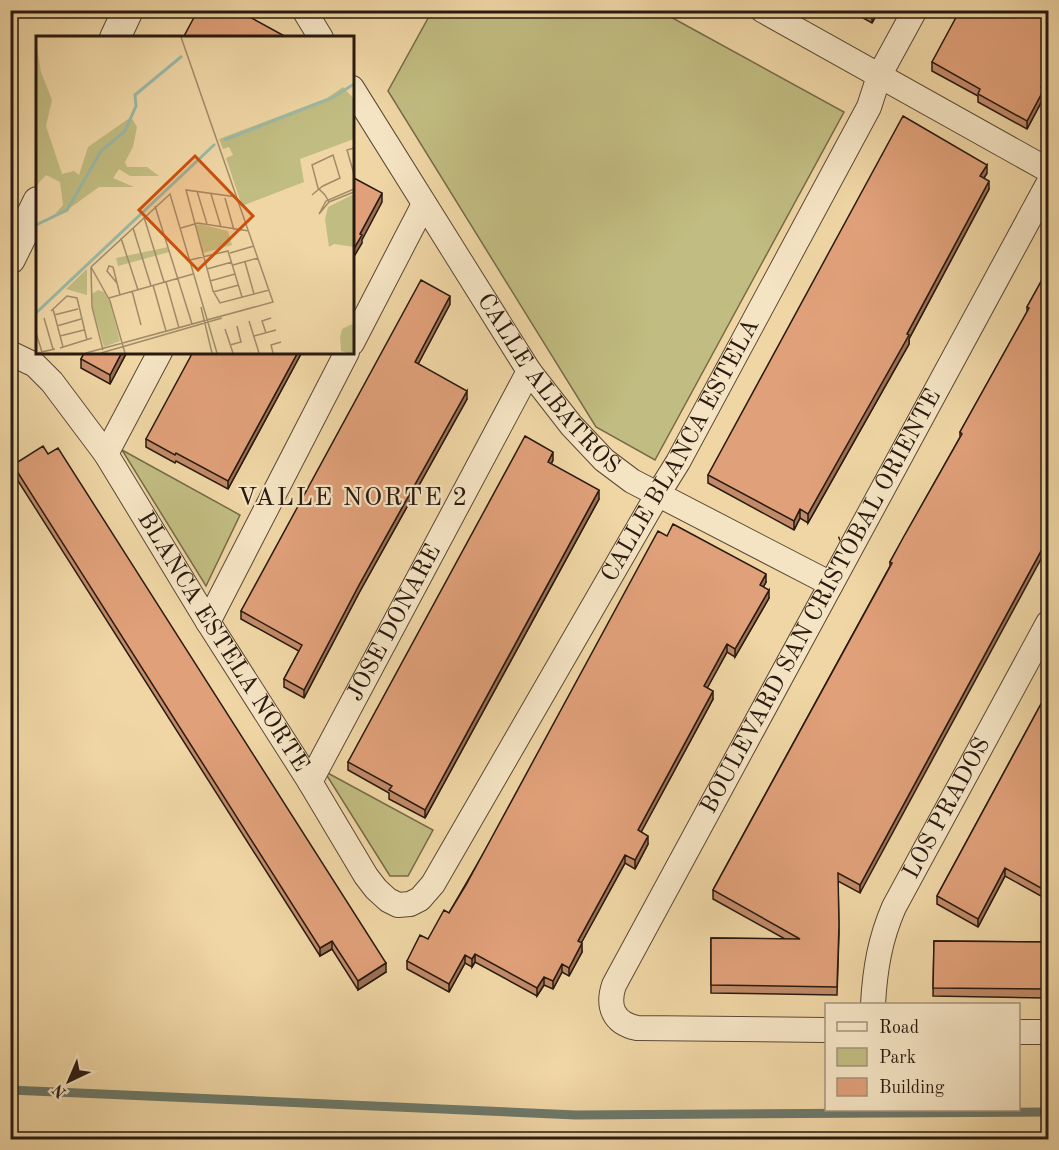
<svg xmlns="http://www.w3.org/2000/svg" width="1059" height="1150" viewBox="0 0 1059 1150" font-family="'Old Standard TT',serif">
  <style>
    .park { fill: #c1bc81; stroke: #756b48; stroke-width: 1.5 }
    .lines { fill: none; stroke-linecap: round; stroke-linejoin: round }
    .stream { stroke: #6d796a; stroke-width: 9 }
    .minor-casing { stroke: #5b4935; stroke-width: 26 }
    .tertiary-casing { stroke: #5b4935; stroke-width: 32 }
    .minor { stroke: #f5e4c4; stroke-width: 24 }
    .tertiary { stroke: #f5e4c4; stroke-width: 30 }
    .wall { fill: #c18a68; stroke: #291a10; stroke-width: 1.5 }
    .shaded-wall { fill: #9d7055; stroke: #291a10; stroke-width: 1.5 }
    .building { fill: #e0a079; stroke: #291a10; stroke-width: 1.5 }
    .labels { text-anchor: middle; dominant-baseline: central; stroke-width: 4.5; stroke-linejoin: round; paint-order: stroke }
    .street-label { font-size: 24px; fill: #291a10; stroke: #f5e4c4 }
    .neighbourhood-label { font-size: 26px; letter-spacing: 1.5px; fill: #291a10; stroke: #f5e4c4 }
    .inset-river { fill: none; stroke: #9ab9a6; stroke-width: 3 }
    .inset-road { fill: none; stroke: #a08b69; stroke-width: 1.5 }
    .view { fill: #cb500d; fill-opacity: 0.15; stroke: #cb500d; stroke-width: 3 }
    .inset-edge { fill: none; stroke: #291a10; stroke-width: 3 }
  </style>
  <rect width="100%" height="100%" fill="#f0d6a5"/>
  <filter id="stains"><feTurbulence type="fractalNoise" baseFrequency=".00333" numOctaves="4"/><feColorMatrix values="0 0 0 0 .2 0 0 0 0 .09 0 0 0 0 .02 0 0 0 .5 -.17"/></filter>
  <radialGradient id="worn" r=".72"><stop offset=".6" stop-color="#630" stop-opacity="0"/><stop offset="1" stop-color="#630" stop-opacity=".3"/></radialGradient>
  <!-- park -->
  <path class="park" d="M658,10l186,102 -189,348 -59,-33 -208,-336 44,-80z
    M122,450l118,65 -34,71z
    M324,771l109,59 -25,46h-18z"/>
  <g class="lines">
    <!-- stream -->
    <path class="stream" d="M10,1090l566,25 472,-3"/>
    <defs>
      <g id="minor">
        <path d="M304,10l17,28"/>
        <path d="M762,10l286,160"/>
        <path id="s1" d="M352,88l177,283 42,54 33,35 28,21 199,103"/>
        <path d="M352,343l72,-139"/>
        <path id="s2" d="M10,353l25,12 17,17 54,72 102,168 102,160 56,94 10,13 12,11 10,5 12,-1 10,-5 13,-15 225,-390 20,-32 191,-355 10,-31 36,-66"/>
        <path d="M106,454l54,-102"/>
        <path d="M208,622l139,-270"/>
        <path id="s3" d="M310,782l219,-411"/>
        <path id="s4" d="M873,1004c2,-35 7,-65 21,-97l154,-284"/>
        <path id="s5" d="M826,1030l-189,-2c-24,-5 -30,-22 -23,-43l434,-801"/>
        <path d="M1018,1032h30"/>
      </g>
      <path id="tertiary" d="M115,38l13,-28
        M10,259l28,-57"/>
    </defs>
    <!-- minor casing -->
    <use href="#minor" class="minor-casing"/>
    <!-- tertiary casing -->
    <use href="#tertiary" class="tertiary-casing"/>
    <!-- minor -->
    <use href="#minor" class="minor"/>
    <!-- tertiary -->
    <use href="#tertiary" class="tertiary"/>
  </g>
  <!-- wall -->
  <path class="wall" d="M849,10h30l-7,13z
    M1048,10v71l-4,7v9l-17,32 -49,-27v-6l-46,-25v-9z
    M987,173l-3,5 5,11 -80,150v5l-101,179 -8,-5 -6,12 -86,-47v-8z
    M1048,269l-188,624 -22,-12 1,52 -2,62 -126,-2v-55l74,1 -72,-40v-9l177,-324v-4l70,-125v-5l67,-120v-5z
    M450,304l-32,60 49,35 -108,194 -55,105 -20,-11v-8l15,-28 -58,-32v-8z
    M85,352h42l-17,32 -29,-16v-9z
    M302,352l-74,137 -52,-28 -1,2 -29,-16v-8z
    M553,460l-2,4 48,35 -174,319 -36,-19v-6l-41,-23v-8z
    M13,465l373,507 -28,18 -26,-41 -12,7 -307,-483z
    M667,536l99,46 -3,5 6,11 -34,59 -8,-5 -20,36 6,11 -72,133 7,12 -13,25 -10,-6 -44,80 1,9 -13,24 -7,-4 -9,17 -9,-4 -7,11 -62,-34 -3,5 -7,-4 -16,29 -42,-23v-8l21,-22 21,-26z
    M1048,691v209l-43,-24 -27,51 -41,-23v-8z
    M934,941l113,1 -1,56 -113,-2z"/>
  <!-- shaded-wall -->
  <path class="shaded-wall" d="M875,10h4l-7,13v-8z
    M1048,72v9l-7,14v-8z
    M1044,89v8l-17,32v-8z
    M987,165v8l-7,11v-8z
    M989,181v8l-80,150v5l-101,179v-9l99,-180z
    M382,193v9l-20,38v3l-10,17v-8l8,-18z
    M450,296v8l-35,66v-8z
    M122,352h5l-17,32v-9z
    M298,352h4l-74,137v-8z
    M467,391v8l-108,194 -55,105v-8l55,-105z
    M553,452v8l-5,11v-9z
    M599,490v9l-174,319v-8z
    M800,509v9l-6,12v-9z
    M1048,538v8l-188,347v-8z
    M766,574v8l-6,11v-8z
    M769,590v8l-34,59v-8z
    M727,644v8l-23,42v-8z
    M713,691v8l-75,139v-8z
    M648,836v8l-13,25v-9z
    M625,855v8l-47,86v-8z
    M1005,868v8l-27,51v-8z
    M332,941v8l-12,7v-8z
    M582,943v9l-13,24v-8z
    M475,954v8l-3,5v-8z
    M465,955v8l-16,29v-8z
    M386,963v9l-28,18v-9z
    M562,964v8l-9,17v-8z
    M544,977v8l-7,11v-8z"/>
  <!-- building -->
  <path class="building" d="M198,10h39l51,28h-105z
    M864,10h11l-3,5z
    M960,10h88v62l-7,15 3,2 -17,32 -49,-27 2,-5 -48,-27z
    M903,116l84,49 -7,11 9,5 -82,153 2,1 -101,179 -8,-5 -6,12 -86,-46z
    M352,177l30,16 -22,41 2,1 -10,17z
    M1048,269v269l-188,347 -22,-12 1,52 -2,62 -126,-2v-47l89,1 -87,-49 179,-327 -2,-1 13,-24 59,-104 -2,-2 69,-124 -2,-1z
    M421,280l29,16 -35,66 52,29 -108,194 -55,105 -20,-11 18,-34 -61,-34z
    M85,352h37l-12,23 -29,-16z
    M193,352h105l-70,129 -52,-28 -1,2 -29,-16z
    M525,436l28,16 -5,10 51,28 -174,320 -36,-20 3,-4 -44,-24z
    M43,446l5,8 10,-6 328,515 -28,18 -26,-40 -12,7 -307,-483z
    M673,524l93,50 -6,11 9,5 -34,59 -8,-5 -23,42 9,5 -75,139 10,6 -13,24 -10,-5 -47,86 4,2 -13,25 -7,-4 -9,17 -9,-4 -7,11 -62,-34 -3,5 -7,-4 -16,29 -42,-23 13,-26 8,4 16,-29 5,3 17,-28 192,-354 9,5z
    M1048,691v201l-43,-24 -27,51 -41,-23z
    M934,941l113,1 -1,47 -113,-1z"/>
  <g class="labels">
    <!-- street labels -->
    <g class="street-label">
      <text stroke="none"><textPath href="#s1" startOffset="356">CALLE ALBATROS</textPath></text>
      <text stroke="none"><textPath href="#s2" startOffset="1224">CALLE BLANCA ESTELA</textPath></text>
      <text stroke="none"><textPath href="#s5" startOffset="682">BOULEVARD SAN CRISTÓBAL ORIENTE</textPath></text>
      <text stroke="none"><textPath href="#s3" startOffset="180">JOSE DONARE</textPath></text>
      <text stroke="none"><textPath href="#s2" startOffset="363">BLANCA ESTELA NORTE</textPath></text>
      <text stroke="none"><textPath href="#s4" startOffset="212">LOS PRADOS</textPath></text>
    </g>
    <!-- neighbourhood labels -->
    <g class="neighbourhood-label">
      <text x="353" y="498">VALLE NORTE 2</text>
    </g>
  </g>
  <!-- overview -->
  <g transform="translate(36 36)">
    <rect width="318" height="318" fill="#f0d6a5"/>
    <path d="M307,51l11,12v40l-54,20 4,23 -62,24 -16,-48 7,-3 -4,-8 -6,2 -4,-10 108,-41zM318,158v53l-20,-3 -5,3 -4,-28 3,-12zM51,233v26l-21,-6z" fill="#c1bc81"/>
    <path d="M0,5l5,31 11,28 -6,26 16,48 12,-3 5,4 9,-28 43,-30 6,10 -4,20 -8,15 2,5h20l12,9h-29l-11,-7 -6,9 21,9h-35l-32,23 -12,4 8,-9 -3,-23 -14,-7 -10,11z" fill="#c1bc81"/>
    <path d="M164,188l28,7 4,14 -29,8 -7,-28zM132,211l1,5 -51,14 -2,-8zM62,254l6,2 6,11 10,38 -16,6 -11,-38 -1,-15zM318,287v30h-7l-6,-2 -1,-14 2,-8z" fill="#c1bc81"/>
    <path class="inset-river" d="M188,104l108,-42 22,-14M0,189l31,-15 34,-59 24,-20 11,-25 -1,-11 47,-39M0,277l179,-169"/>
    <path class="inset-road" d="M318,112l-7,2 7,24M318,153l-28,12 -7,13 10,-12 25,-10M161,155l10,33M175,158l10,33M276,159l7,-6 4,-3 17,-8 -7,-23 -21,10 6,23 7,7 4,7M201,161l-51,-7 27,101 7,12 49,-13M189,162l9,32M119,170l37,118M108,181l20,65M97,192l18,58M145,192l17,-5 51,8M85,202l17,52M194,217l24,-7M154,224l38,-9 14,46M209,226l9,32M197,229l25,-7M55,231l79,-73 47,159M55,231l19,34 15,52M55,231l1,40 11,43M171,233l25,-7M174,245l25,-7M130,246l13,46M81,247l-10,-12 2,-5 4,1 7,28M117,249l13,46M96,255l9,34M177,256l26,-7M73,262l84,-24M165,271l11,46M17,273l10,38M15,275l16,-15 10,2 10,42M18,279l24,-6M8,282l9,31M213,285l10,32M21,290l24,-7M189,293l8,24M0,297l6,19M230,297l-4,-12 9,-3M24,300l24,-6M218,300l22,-6M194,309l11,-3 -4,-16M24,312l32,-10M1,317l18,-4M50,317l187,-51 -92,-265M65,317l121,-35M237,317l-2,-8 10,-3"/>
    <path class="view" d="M159,120l58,60 -55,54 -59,-60z"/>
    <rect width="318" height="318" class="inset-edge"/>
  </g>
  <!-- margin -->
  <rect width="1059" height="1150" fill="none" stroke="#f0d6a5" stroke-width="36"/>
  <rect x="12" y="12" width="1035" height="1126" fill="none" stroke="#291a10" stroke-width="3"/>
  <rect x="18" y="18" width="1023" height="1114" fill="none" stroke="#291a10" stroke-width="1.5"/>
  <!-- legend -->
  <rect x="825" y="1003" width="195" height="108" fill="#f5e4c4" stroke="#a3937c" stroke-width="1.5"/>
  <rect x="837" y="1022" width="30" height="9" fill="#f5e4c4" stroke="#a3937c" stroke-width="1.5"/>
  <text x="879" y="1033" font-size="18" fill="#291a10">Road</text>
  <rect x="837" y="1048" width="30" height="18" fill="#c1bc81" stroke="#a3937c" stroke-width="1.5"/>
  <text x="879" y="1063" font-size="18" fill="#291a10">Park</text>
  <rect x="837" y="1078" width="30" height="18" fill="#e0a079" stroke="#a3937c" stroke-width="1.5"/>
  <text x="879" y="1093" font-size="18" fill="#291a10">Building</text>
  <!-- north arrow -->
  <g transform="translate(69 1081) rotate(224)" stroke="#f5e4c4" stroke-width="4.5" paint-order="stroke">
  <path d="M0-4.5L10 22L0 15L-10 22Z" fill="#291a10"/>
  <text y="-9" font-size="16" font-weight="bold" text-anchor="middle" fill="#291a10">N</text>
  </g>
  <rect width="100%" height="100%" filter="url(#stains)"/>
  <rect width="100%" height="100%" fill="url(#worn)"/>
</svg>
